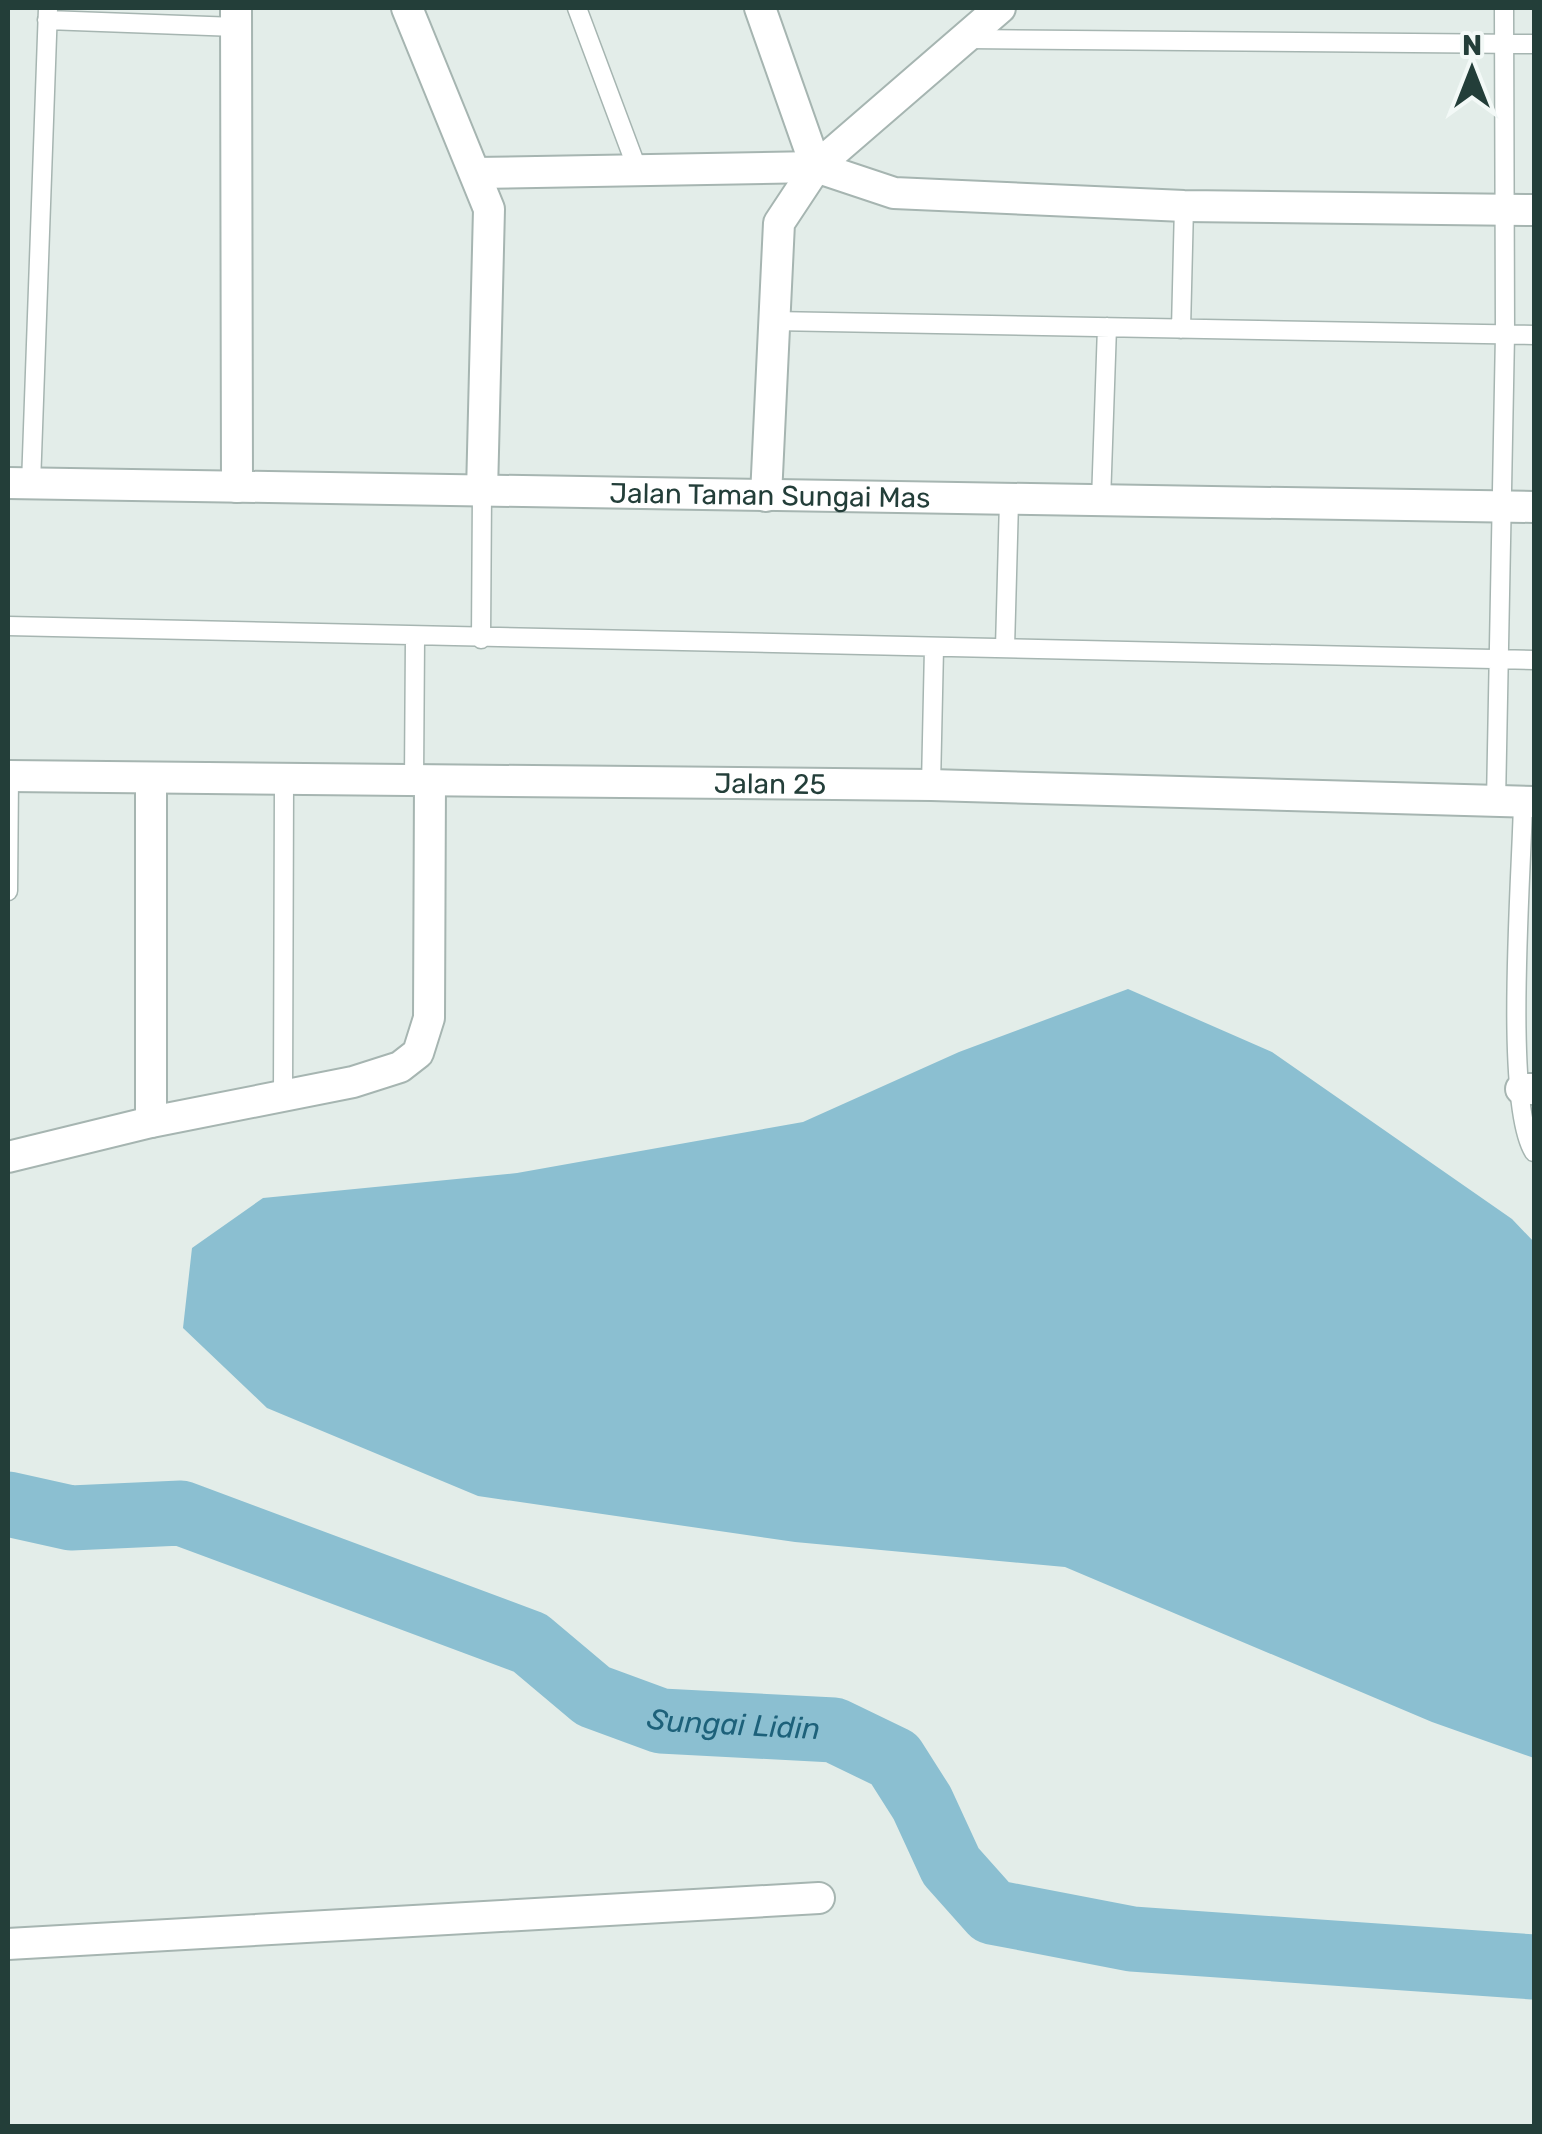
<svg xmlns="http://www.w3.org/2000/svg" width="1542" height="2134" viewBox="0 0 1542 2134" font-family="Rubik,sans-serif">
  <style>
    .water { fill: #8bbfd1 }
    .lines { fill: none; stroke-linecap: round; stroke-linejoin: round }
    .river { stroke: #8bbfd1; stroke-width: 65 }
    .service-casing { stroke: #a6b5b1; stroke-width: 21 }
    .minor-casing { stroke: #a6b5b1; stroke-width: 34 }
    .service { stroke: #fff; stroke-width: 18 }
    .minor { stroke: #fff; stroke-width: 30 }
    .labels { text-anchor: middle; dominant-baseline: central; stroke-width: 8; stroke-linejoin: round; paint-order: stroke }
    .street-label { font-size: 28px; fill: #233e39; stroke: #f3f9f7 }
    .water-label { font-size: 30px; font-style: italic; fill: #1d617a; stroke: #f3f9f7 }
  </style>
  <rect width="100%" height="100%" fill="#e3ede9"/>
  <!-- water -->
  <path class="water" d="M1128,989l144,63 240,167 22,23v516l-102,-36 -367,-155 -270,-25 -317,-46 -211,-88 -84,-80 9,-80 71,-50 254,-25 286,-51 156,-70z"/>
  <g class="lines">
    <!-- river -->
    <path class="river" id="s1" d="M8,1504l63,14 110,-5 349,130 63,53 68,25 173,9 60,29 28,44 29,63 41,46 140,27 402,28"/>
    <defs>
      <path id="service" d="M577,8l61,163
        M47,20l189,7
        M969,39l565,5
        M773,321l761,14
        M1181,329l3,-123
        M31,484l17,-476
        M1101,501l6,-174
        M8,626l1526,34
        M481,639l1,-147
        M1005,648l4,-147
        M414,781l1,-143
        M931,785l3,-137
        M1496,802l9,-468 -1,-326
        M1523,802c-1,68 -20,302 11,350
        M8,891l1,-115
        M283,1097l1,-315"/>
      <g id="minor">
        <path d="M236,8l1,479"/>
        <path d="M407,8l82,201 -7,283"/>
        <path d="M760,8l56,159"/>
        <path d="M816,167l78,26 290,13 350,4"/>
        <path d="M475,173l341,-6 184,-159"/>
        <path id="s2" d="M8,483l1526,24"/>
        <path d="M766,496l13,-273 37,-56"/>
        <path id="s3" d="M8,776l923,9 603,17"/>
        <path d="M151,779v343"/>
        <path d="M1521,1089h13"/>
        <path d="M8,1157l143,-35 202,-40 47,-15 18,-14 11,-35 1,-237"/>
        <path d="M8,1944l811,-46"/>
      </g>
    </defs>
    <!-- service casing -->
    <use href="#service" class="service-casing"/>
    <!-- minor casing -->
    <use href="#minor" class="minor-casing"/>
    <!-- service -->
    <use href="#service" class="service"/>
    <!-- minor -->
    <use href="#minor" class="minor"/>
  </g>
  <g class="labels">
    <!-- street labels -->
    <g class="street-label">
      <text stroke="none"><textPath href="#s2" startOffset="762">Jalan Taman Sungai Mas</textPath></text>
      <text stroke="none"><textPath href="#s3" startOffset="762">Jalan 25</textPath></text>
    </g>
    <!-- water labels -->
    <g class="water-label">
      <text stroke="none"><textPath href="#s1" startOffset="775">Sungai Lidin</textPath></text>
    </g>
  </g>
  <!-- border -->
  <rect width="1542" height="2134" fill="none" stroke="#233e39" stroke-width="20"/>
  <!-- north arrow -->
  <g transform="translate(1472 70)" stroke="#f3f9f7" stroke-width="8" paint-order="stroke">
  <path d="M0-8L18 38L0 25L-18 38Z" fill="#233e39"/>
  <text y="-15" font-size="28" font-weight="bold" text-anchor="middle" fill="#233e39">N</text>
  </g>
</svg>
